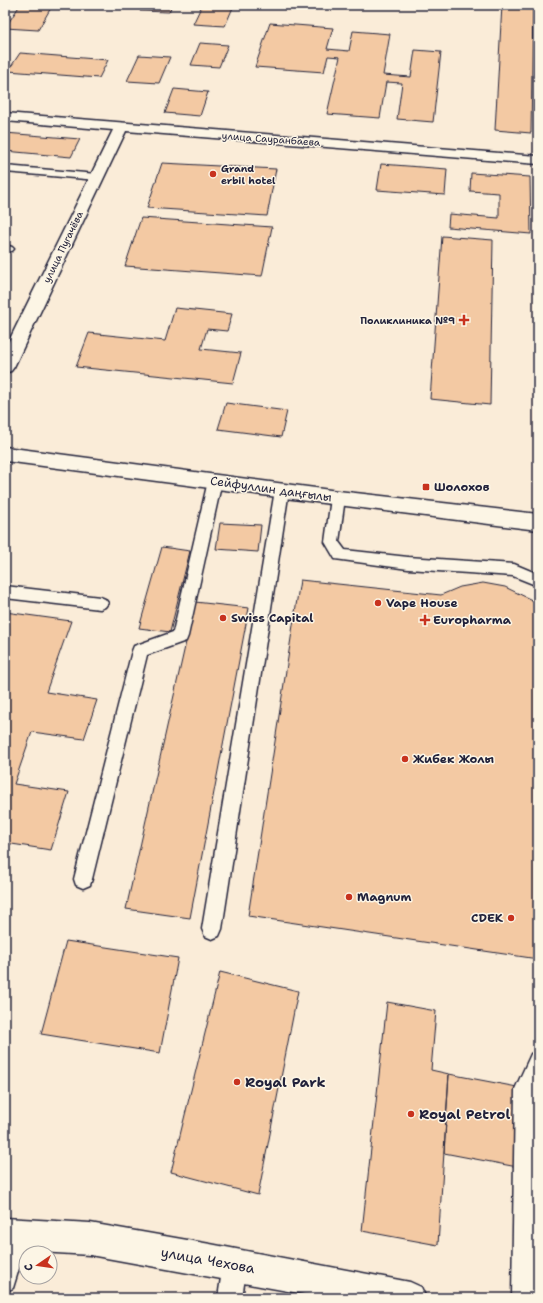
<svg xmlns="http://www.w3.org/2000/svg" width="543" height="1303" viewBox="0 0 543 1303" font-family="'Shantell Sans',sans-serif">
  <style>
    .building { fill: #f3c9a3; stroke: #22223b }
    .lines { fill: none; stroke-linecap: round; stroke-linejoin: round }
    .lane-casing { stroke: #22223b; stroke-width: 3 }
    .street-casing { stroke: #22223b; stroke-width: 3 }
    .secondary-casing { stroke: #22223b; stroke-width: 3 }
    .lane { fill: #fcf5e5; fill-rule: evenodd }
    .street { fill: #fcf5e5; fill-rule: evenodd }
    .secondary { fill: #fcf5e5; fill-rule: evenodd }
    .poi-dot { fill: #c8321e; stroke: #fcf5e5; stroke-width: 1.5 }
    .labels { text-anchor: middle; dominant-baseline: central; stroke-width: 3; stroke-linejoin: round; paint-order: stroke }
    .far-street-label { font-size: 10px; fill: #22223b; stroke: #fcf5e5 }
    .far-poi-label { font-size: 10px; font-weight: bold; fill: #22223b; stroke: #fcf5e5; text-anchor: start }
    .poi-label { font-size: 12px; font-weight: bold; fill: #22223b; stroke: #fcf5e5; text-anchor: start }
    .street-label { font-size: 12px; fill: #22223b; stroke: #fcf5e5 }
    .near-poi-label { font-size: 14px; font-weight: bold; fill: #22223b; stroke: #fcf5e5; text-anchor: start }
    .near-street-label { font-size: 14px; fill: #22223b; stroke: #fcf5e5 }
  </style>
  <rect width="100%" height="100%" fill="#faecd8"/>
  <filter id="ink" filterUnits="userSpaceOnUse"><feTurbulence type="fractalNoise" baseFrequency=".025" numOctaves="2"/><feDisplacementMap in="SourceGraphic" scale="8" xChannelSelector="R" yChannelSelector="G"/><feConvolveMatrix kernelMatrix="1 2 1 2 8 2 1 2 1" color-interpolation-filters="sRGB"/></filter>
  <g filter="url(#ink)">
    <!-- building -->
    <path class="building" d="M20,5h13l19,1 -14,24 -33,-2z
      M142,5h30l-3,7 -29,-1z
      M202,5h32l-9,21 -32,-2z
      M502,5h31l-2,128 -36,-3z
      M270,23l63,5 -6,21 22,2 4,-20 37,3 -7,41 28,2 4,-27 26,2 -8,70 -36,-3 5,-36 -16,-1 -6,36 -53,-4 13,-57 -12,-1 -4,16 -69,-5z
      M200,43l28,2 -9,22 -28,-2z
      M20,53l88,7 -9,18 -91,-7z
      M139,55l31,2 -11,26 -32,-2z
      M174,89l34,3 -8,24 -35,-3z
      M5,133l75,6 -9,18 -66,-6z
      M162,163l114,6 -9,47 -120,-8z
      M381,164l66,5 -2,26 -68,-5z
      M471,173l59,4 1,57 -83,-7 1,-13 50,4v-25l-29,-2z
      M141,218l131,9 -10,49 -137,-10z
      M442,236l51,4 -3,165 -60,-6z
      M175,308l57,6 -5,17 -20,-2 -6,20 40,4 -8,30 -157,-16 13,-34 76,8z
      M226,403l61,8 -6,26 -63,-8z
      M220,523l41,2 -3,27 -42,-3z
      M162,547l28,4 -20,81 -31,-4z
      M300,580l141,15 19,-8 23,-4 22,4 33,16v356l-290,-43z
      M195,602l54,6 -59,310 -64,-9z
      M5,612l66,9 -25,71 51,8 -13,39 -52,-7 -18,52 55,8 -18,58 -46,-7z
      M66,941l112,17 -18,95 -119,-19z
      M220,972l78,19 -40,204 -87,-23z
      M387,1002l49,9 -5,59 18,4 -11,171 -76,-14z
      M449,1074l89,17v80l-94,-18z"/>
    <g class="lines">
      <defs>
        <path id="lane" d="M5,166l92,8 5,3 -5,3 -92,-8z
          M5,245l7,2 2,2 -2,2 -7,1z
          M215,476l5,1 2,4 -34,155 -2,5 -39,14 -55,224 -2,6 -7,3 -7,-3 -2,-6 58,-228 2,-5 39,-14 35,-151 2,-4z
          M282,485l5,1 2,4 -67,439 -3,7 -7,3 -7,-3 -3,-7 73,-439 2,-4z
          M338,493l5,1 2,4 -6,44 6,8 63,7 106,7 24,10v12l-25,-10 -105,-7 -73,-10 -10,-17 6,-44 2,-4z
          M5,586l95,11 5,2 3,4 -3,4 -5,2 -95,-11z
          M538,1051l-2,247h-24l3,-209 16,-35z
          M18,1225l8,3 3,8 -16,52 -8,4v-51l5,-13z
          M235,1252l8,4 4,8 -5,34h-24l5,-34 4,-8z"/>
        <path id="street" d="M5,113l533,43v8l-412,-33 -112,236 -3,4 -6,2v-24l108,-219 -108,-9z
          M5,1218l85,5 120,21 200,38 11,5 5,11h-100l-236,-43 -85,-5z"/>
        <path id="secondary" d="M5,447l333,44 200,23v16l-200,-25 -333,-44z"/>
      </defs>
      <!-- lane casing -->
      <use href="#lane" class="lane-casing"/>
      <!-- street casing -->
      <use href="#street" class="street-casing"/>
      <!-- secondary casing -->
      <use href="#secondary" class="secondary-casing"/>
      <!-- lane -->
      <use href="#lane" class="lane"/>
      <!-- street -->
      <use href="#street" class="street"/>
      <!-- secondary -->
      <use href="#secondary" class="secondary"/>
    </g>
  </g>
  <!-- markers -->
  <g class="poi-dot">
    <circle cx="213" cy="174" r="4"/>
    <path d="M462 314h4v4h4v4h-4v4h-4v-4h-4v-4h4z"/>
    <rect x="422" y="483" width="8" height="8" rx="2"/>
    <circle cx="378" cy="603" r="4"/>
    <circle cx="223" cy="618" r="4"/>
    <path d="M423 614h4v4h4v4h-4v4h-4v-4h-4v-4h4z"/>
    <circle cx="405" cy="759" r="4"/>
    <circle cx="349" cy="897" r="4"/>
    <circle cx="511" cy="918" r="4"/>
    <circle cx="237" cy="1082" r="4"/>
    <circle cx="411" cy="1114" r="4"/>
  </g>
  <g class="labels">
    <!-- far-street labels -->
    <g class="far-street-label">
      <text transform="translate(271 139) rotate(4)">улица Сауранбаева</text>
      <text transform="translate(63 247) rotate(-64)">улица Пугачёва</text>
    </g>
    <!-- far-poi labels -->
    <g class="far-poi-label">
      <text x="221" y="168">Grand<tspan x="221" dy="12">erbil hotel</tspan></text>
      <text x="455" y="320" text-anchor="end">Поликлиника №9</text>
    </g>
    <!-- poi labels -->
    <g class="poi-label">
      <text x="434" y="487">Шолохов</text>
      <text x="386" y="603">Vape House</text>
      <text x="231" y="618">Swiss Capital</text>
      <text x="433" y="620">Europharma</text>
      <text x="413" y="759">Жибек Жолы</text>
      <text x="357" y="897">Magnum</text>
      <text x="503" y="918" text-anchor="end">CDEK</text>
    </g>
    <!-- street labels -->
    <g class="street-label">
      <text transform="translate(271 489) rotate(8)">Сейфуллин даңғылы</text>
    </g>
    <!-- near-poi labels -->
    <g class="near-poi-label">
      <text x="245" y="1082">Royal Park</text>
      <text x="419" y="1114">Royal Petrol</text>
    </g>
    <!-- near-street labels -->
    <g class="near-street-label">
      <text transform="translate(208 1260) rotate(10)">улица Чехова</text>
    </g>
  </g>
  <!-- margin -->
  <rect width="543" height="1303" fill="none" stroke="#fcf5e5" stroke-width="20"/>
  <rect x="10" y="10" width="523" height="1283" fill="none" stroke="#22223b" stroke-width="1.5" filter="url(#ink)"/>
  <!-- north arrow -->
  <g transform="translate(38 1265) rotate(257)"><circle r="19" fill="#fcf5e5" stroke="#a5a1a1"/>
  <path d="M0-3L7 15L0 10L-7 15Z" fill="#c8321e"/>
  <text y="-6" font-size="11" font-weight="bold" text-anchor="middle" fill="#22223b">С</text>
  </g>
</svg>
